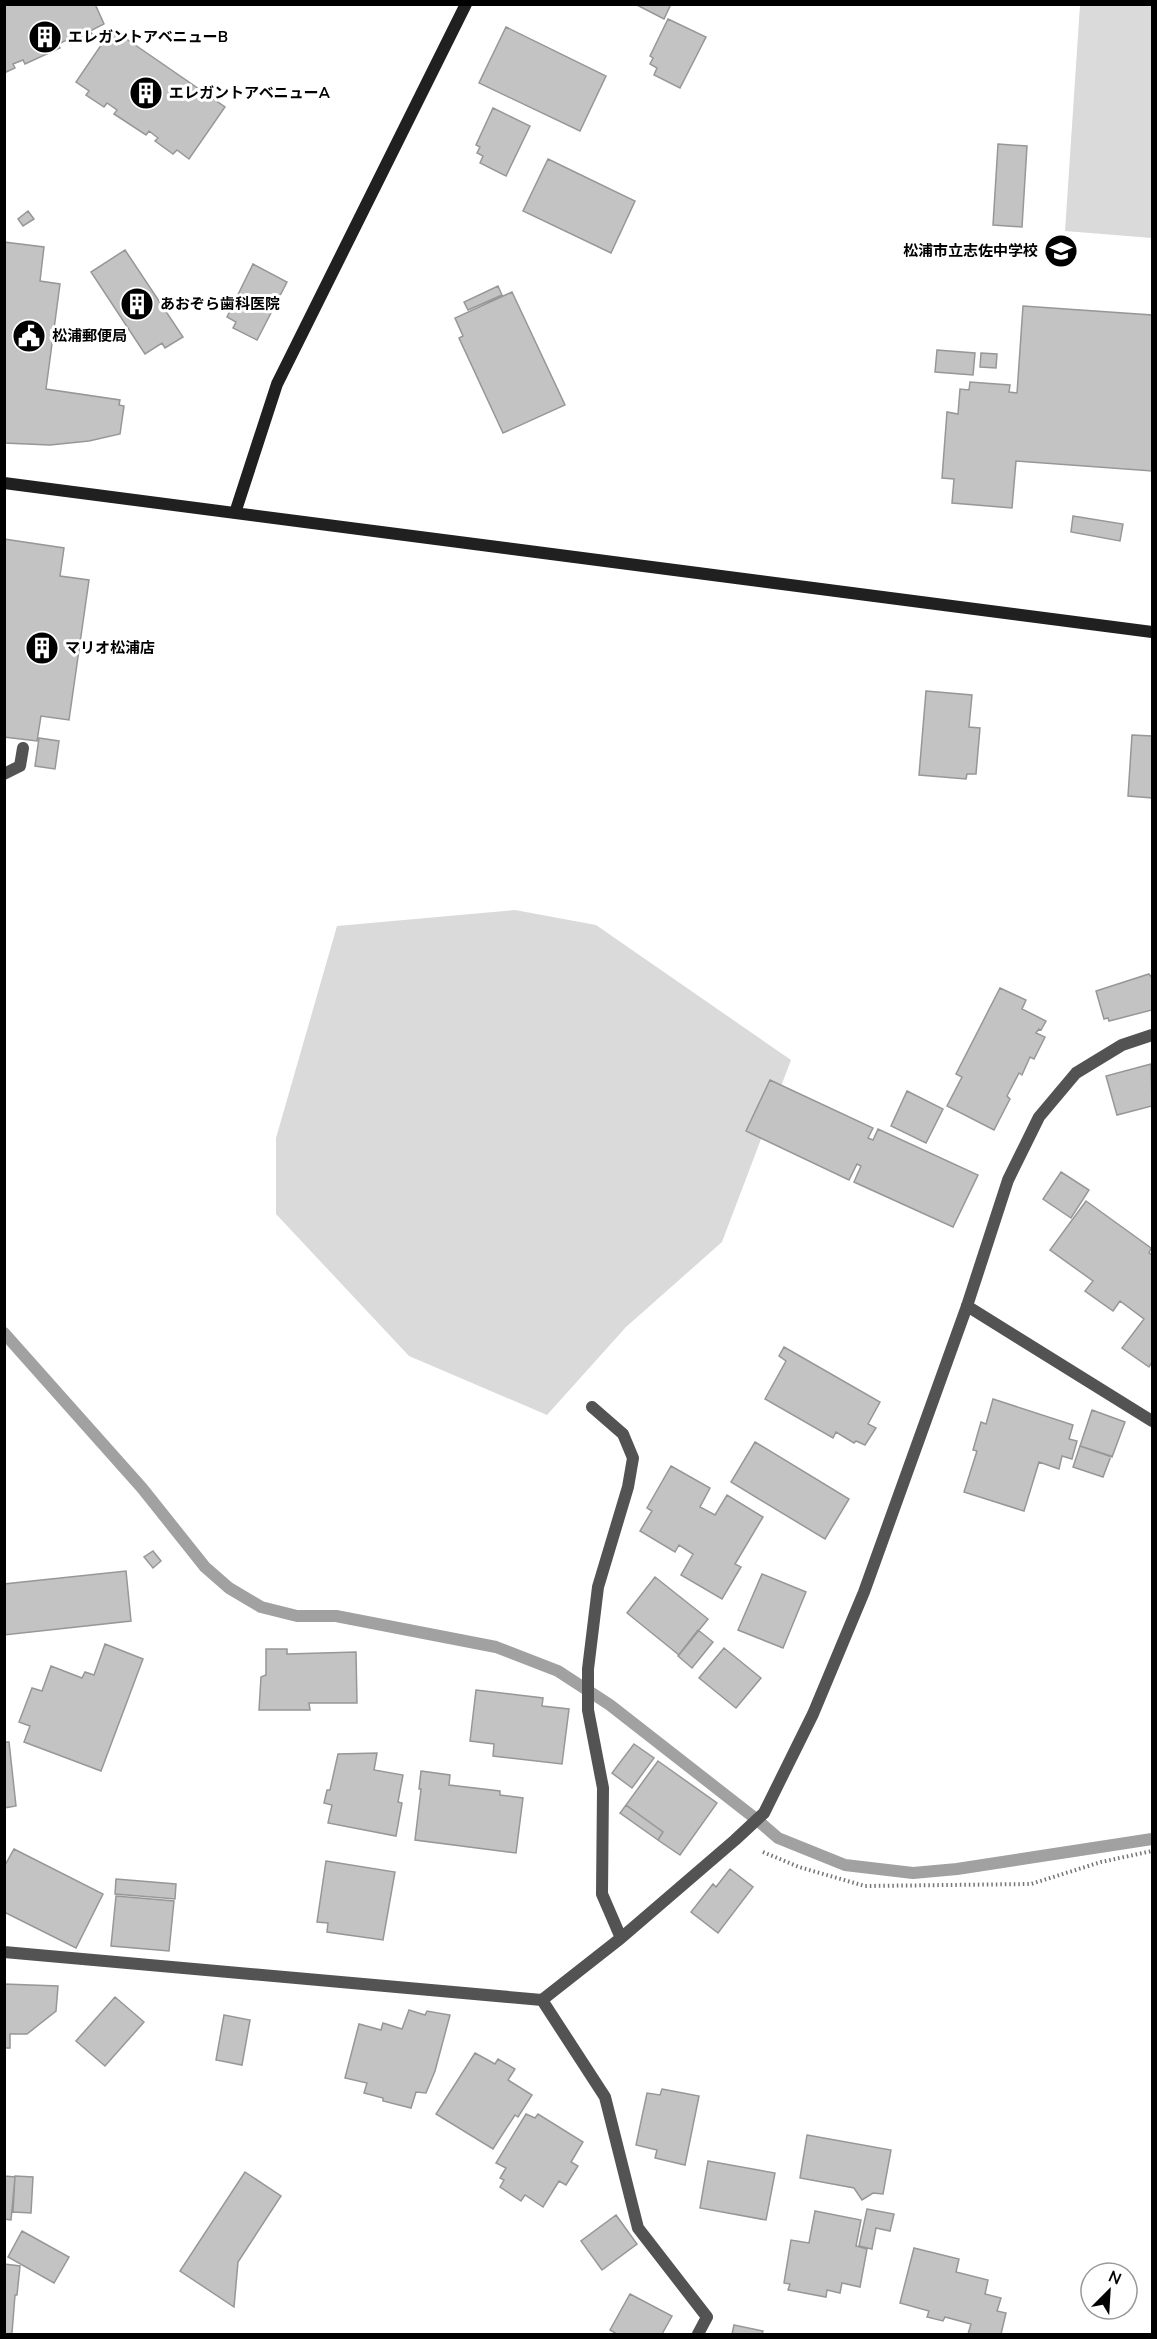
<svg xmlns="http://www.w3.org/2000/svg" width="1157" height="2339" viewBox="0 0 1157 2339" font-family="'Nunito Sans','Noto Sans JP',sans-serif">
  <style>
    .green { fill: #dadada }
    .lines { fill: none; stroke-linecap: round; stroke-linejoin: round }
    .stream { stroke: #a1a1a1; stroke-width: 12 }
    .building { fill: #c3c3c3; stroke: #979797; stroke-width: 1.5 }
    .path { stroke: #757575; stroke-width: 4; stroke-dasharray: 1.5 3; stroke-linecap: butt }
    .lane { stroke: #535353; stroke-width: 12 }
    .street { stroke: #535353; stroke-width: 12 }
    .secondary { stroke: #202020; stroke-width: 12 }
    .labels { text-anchor: middle; dominant-baseline: central; stroke-width: 6; stroke-linejoin: round; paint-order: stroke }
    .poi-label { font-size: 15px; font-weight: bold; fill: #000; stroke: #fff; text-anchor: start }
  </style>
  <rect width="100%" height="100%" fill="#fff"/>
  <!-- green -->
  <path class="green" d="M1080,5h72v233l-87,-7z
    M515,910l81,15 195,135 -69,182 -96,85 -79,88 -138,-59 -133,-142v-76l61,-212z"/>
  <g class="lines">
    <!-- stream -->
    <path class="stream" d="M4,1333l138,155 63,79 24,21 32,19 36,9h39l160,31 62,24 52,34 146,114 22,19 67,27 68,8 44,-4 195,-30"/>
  </g>
  <!-- building -->
  <path class="building" d="M4,4h91l9,20 -14,7 2,3 -21,10 -2,-5 -11,5 2,4 -35,16 -2,-4 -10,4 2,4 -11,5z
    M635,4h36l-7,15z
    M668,19l38,18 -26,51 -26,-13 3,-7 -7,-4 3,-6 -3,-2z
    M506,27l100,49 -26,55 -101,-48z
    M112,29l113,78 -36,52 -12,-9 -4,4 -18,-13 3,-3 -9,-7 -3,4 -32,-21 3,-4 -10,-7 -3,4 -18,-12 3,-4 -13,-9z
    M493,108l37,18 -24,50 -26,-13 3,-7 -6,-3 3,-6 -4,-2z
    M998,144l29,2 -5,81 -29,-2z
    M548,159l87,42 -24,52 -88,-42z
    M28,211l6,8 -11,7 -5,-7z
    M4,242l40,5 -4,34 20,3 -14,105 74,11 -1,5 5,1 -4,28 -31,7 -39,4 -46,-2z
    M125,250l58,87 -18,11 -3,-5 -17,11 -54,-82z
    M253,264l34,18 -30,58 -24,-12 3,-6 -9,-5z
    M498,286l4,9 -34,15 -4,-8z
    M512,292l53,113 -62,28 -44,-95 4,-2 -8,-18z
    M1023,306l129,9v156l-136,-10 -4,47 -60,-5 2,-24 -12,-1 5,-66 11,2 2,-25 9,1 1,-8 40,3 -1,7 8,1z
    M937,350l38,3 -2,22 -38,-3z
    M981,353l16,1 -1,14 -16,-1z
    M1073,516l50,8 -3,17 -49,-9z
    M4,539l60,9 -4,28 29,4 -20,140 -28,-4 -4,25 -33,-4z
    M926,691l46,4 -3,32 11,1 -4,46h-9l-1,5 -47,-4z
    M1132,735l20,1v62l-24,-2z
    M39,738l20,3 -4,28 -20,-3z
    M1149,974l3,4v32l-43,11 -1,-3 -4,1 -8,-28z
    M1000,988l26,12 -4,9 24,12 -5,9 -2,-1 -3,4 9,4 -11,22 -4,-2 -8,18 -3,-2 -12,23 3,3 -16,31 -47,-24 15,-29 -6,-3z
    M1151,1064l1,42 -35,9 -11,-39z
    M770,1080l103,48 -5,10 5,2 5,-11 100,46 -25,52 -99,-45 7,-16 -4,-2 -8,16 -103,-49z
    M907,1091l36,18 -17,34 -35,-17z
    M1061,1172l28,18 -18,28 -28,-19z
    M1086,1201l65,47 -2,5 3,2v107l-3,5 -27,-19 22,-29 -24,-18 -7,10 -28,-20 8,-10 -43,-31z
    M784,1347l96,55 -12,22 8,4 -11,17 -9,-4 -2,2 -18,-11 -3,6 -68,-39 21,-38 -7,-5z
    M993,1399l80,26 -4,14 8,2 -5,18 -10,-3 -3,13 -20,-7 -15,49 -60,-19 13,-41 -4,-1 8,-28 5,2z
    M1092,1410l33,12 -13,35 -32,-11z
    M755,1442l94,57 -24,40 -94,-57z
    M1080,1446l31,10 -8,21 -30,-10z
    M671,1466l39,22 -10,19 15,8 12,-20 36,22 -28,47 6,3 -19,32 -41,-24 12,-21 -14,-9 -4,7 -35,-21 12,-20 -5,-3z
    M153,1551l8,10 -8,7 -9,-11z
    M126,1571l5,50 -127,14v-51z
    M762,1574l44,18 -23,56 -45,-18z
    M655,1577l53,42 -29,36 -52,-42z
    M698,1630l15,12 -21,26 -14,-12z
    M105,1644l38,15 -42,112 -77,-29 6,-16 -11,-4 13,-34 10,3 9,-25 31,12 3,-6 9,3z
    M724,1648l37,30 -25,30 -37,-30z
    M266,1649h21v5l69,-2 1,51h-48l1,7h-51l2,-33 5,-2z
    M476,1690l67,8 -1,8 27,3 -7,55 -69,-8 1,-12 -24,-3z
    M4,1742h5l7,64 -12,2z
    M634,1744l20,14 -22,30 -20,-15z
    M377,1753l-3,17 29,5 -5,27 4,1 -6,33 -68,-13 4,-18 -8,-2 3,-13h3l8,-36z
    M658,1761l59,42 -37,52 -22,-15 5,-8 -37,-27z
    M421,1771l29,4 -1,10 51,6v4l23,3 -7,55 -101,-13 6,-51h-2z
    M626,1805l37,27 -5,8 -38,-27z
    M14,1849l89,45 -27,54 -72,-36v-45z
    M326,1861l69,11 -12,68 -56,-8 1,-9 -11,-1z
    M730,1869l23,18 -35,46 -27,-21 22,-28 3,3z
    M116,1879l60,5 -1,15 -60,-5z
    M116,1896l58,5 -5,50 -58,-5z
    M4,1984l54,2 -2,25 -29,23h-17v14h-6z
    M115,1997l29,25 -39,44 -29,-25z
    M409,2010l16,5 2,-4 23,4 -15,56 -9,22 -10,-1 -5,16 -28,-7v-3l-19,-5 3,-10 -22,-5 14,-54 22,6 2,-7 19,6z
    M224,2015l26,5 -8,45 -26,-5z
    M475,2053l20,11 3,-5 17,10 -7,11 24,15 -14,22 -3,-2 -22,34 -57,-35z
    M662,2089l37,7 -14,69 -30,-7 2,-8 -21,-5 11,-52 13,2z
    M526,2114l9,4 3,-4 45,28 -12,20 7,4 -12,19 -7,-4 -16,26 -18,-12 -4,6 -21,-14 4,-7 -4,-2 6,-10 -10,-5z
    M807,2135l84,15 -8,44 -10,-1 -11,7 -8,-12 -54,-10z
    M708,2161l67,12 -9,47 -66,-12z
    M245,2172l36,24 -43,66 -4,45 -54,-36z
    M4,2176l11,1 -4,43 -7,-1z
    M15,2176l18,1 -2,36 -18,-1z
    M867,2209l27,5 -4,17 -14,-3 -4,21 -13,-3z
    M815,2211l46,9 -5,26 11,3 -7,38 -18,-4 -2,10 -13,-3 -1,7 -38,-7 2,-6 -6,-1 7,-43 18,3z
    M616,2215l21,29 -35,26 -21,-29z
    M22,2231l47,26 -15,26 -46,-26z
    M914,2248l45,11 -3,13 32,8 -3,14 16,4 -4,13 9,2 -5,21h-33l3,-10 -26,-7 -2,4 -16,-4 2,-6 -29,-8z
    M4,2264l16,2 -3,29h-2l-3,38 -2,1h-6z
    M630,2294l42,22 -10,18h-45l-7,-4z
    M734,2325l29,6 -1,3h-30z"/>
  <g class="lines">
    <!-- path -->
    <path class="path" d="M763,1852l36,15 66,19 166,-2 70,-22 51,-11"/>
    <!-- lane -->
    <path class="lane" d="M4,774l16,-8 3,-18
      M967,1306l185,115"/>
    <!-- street -->
    <path class="street" d="M592,1407l31,27 10,24 -5,29 -30,100 -10,82v41l15,78 -1,106 19,44
      M4,1952l538,48 63,97 33,131 69,89 -9,17
      M542,2000l79,-62 114,-98 29,-27 49,-99 51,-122 103,-286 41,-126 31,-63 37,-44 46,-28 30,-10"/>
    <!-- secondary -->
    <path class="secondary" d="M4,483l1148,149
      M235,513l42,-129 189,-380"/>
  </g>
  <!-- icons -->
  <defs>
    <symbol id="building-disc" viewBox="-11 -11 22 22"><circle r="9.5" fill="#000" stroke="#fff"/><path d="M-4-6H4V6H1V3H-1V6H-4ZM-2.5-4.3h1.7v1.8h-1.7ZM.8-4.3h1.7v1.8H.8ZM-2.5-1h1.7V.8h-1.7ZM.8-1h1.7V.8H.8Z" fill="#fff"/></symbol>
    <symbol id="school-disc" viewBox="-11 -11 22 22"><circle r="9.5" fill="#000" stroke="#fff"/><path d="M0-5L7-2L0 1L-7-2ZM-4 1L0 2.5L4 1V4Q0 6-4 4Z" fill="#fff"/></symbol>
    <symbol id="civic-disc" viewBox="-11 -11 22 22"><circle r="9.5" fill="#000" stroke="#fff"/><path d="M-.6-6.5H3V-4.5H.6V-3L4-1V1h2V6H-6V1h2V-1L-.6-3ZM-1.2 2.5V6h2.4V2.5Z" fill="#fff"/></symbol>
  </defs>
  <g fill-rule="evenodd">
    <use href="#building-disc" x="26" y="18" width="38" height="38"/>
    <use href="#building-disc" x="127" y="74" width="38" height="38"/>
    <use href="#school-disc" x="1042" y="232" width="38" height="38"/>
    <use href="#building-disc" x="118" y="285" width="38" height="38"/>
    <use href="#civic-disc" x="10" y="317" width="38" height="38"/>
    <use href="#building-disc" x="23" y="629" width="38" height="38"/>
  </g>
  <g class="labels">
    <!-- poi labels -->
    <g class="poi-label">
      <text x="68" y="37">エレガントアベニューB</text>
      <text x="169" y="93">エレガントアベニューA</text>
      <text x="1038" y="251" text-anchor="end">松浦市立志佐中学校</text>
      <text x="160" y="304">あおぞら歯科医院</text>
      <text x="52" y="336">松浦郵便局</text>
      <text x="65" y="648">マリオ松浦店</text>
    </g>
  </g>
  <!-- border -->
  <rect width="1157" height="2339" fill="none" stroke="#000000" stroke-width="12"/>
  <!-- north arrow -->
  <g transform="translate(1109 2291) rotate(24)"><circle r="28" fill="#ffffff" stroke="#999999" stroke-width="1.5"/>
  <path d="M0-4.5L10 22L0 15L-10 22Z" fill="#000000"/>
  <text y="-9" font-size="16" font-weight="bold" text-anchor="middle" fill="#000000">N</text>
  </g>
</svg>
